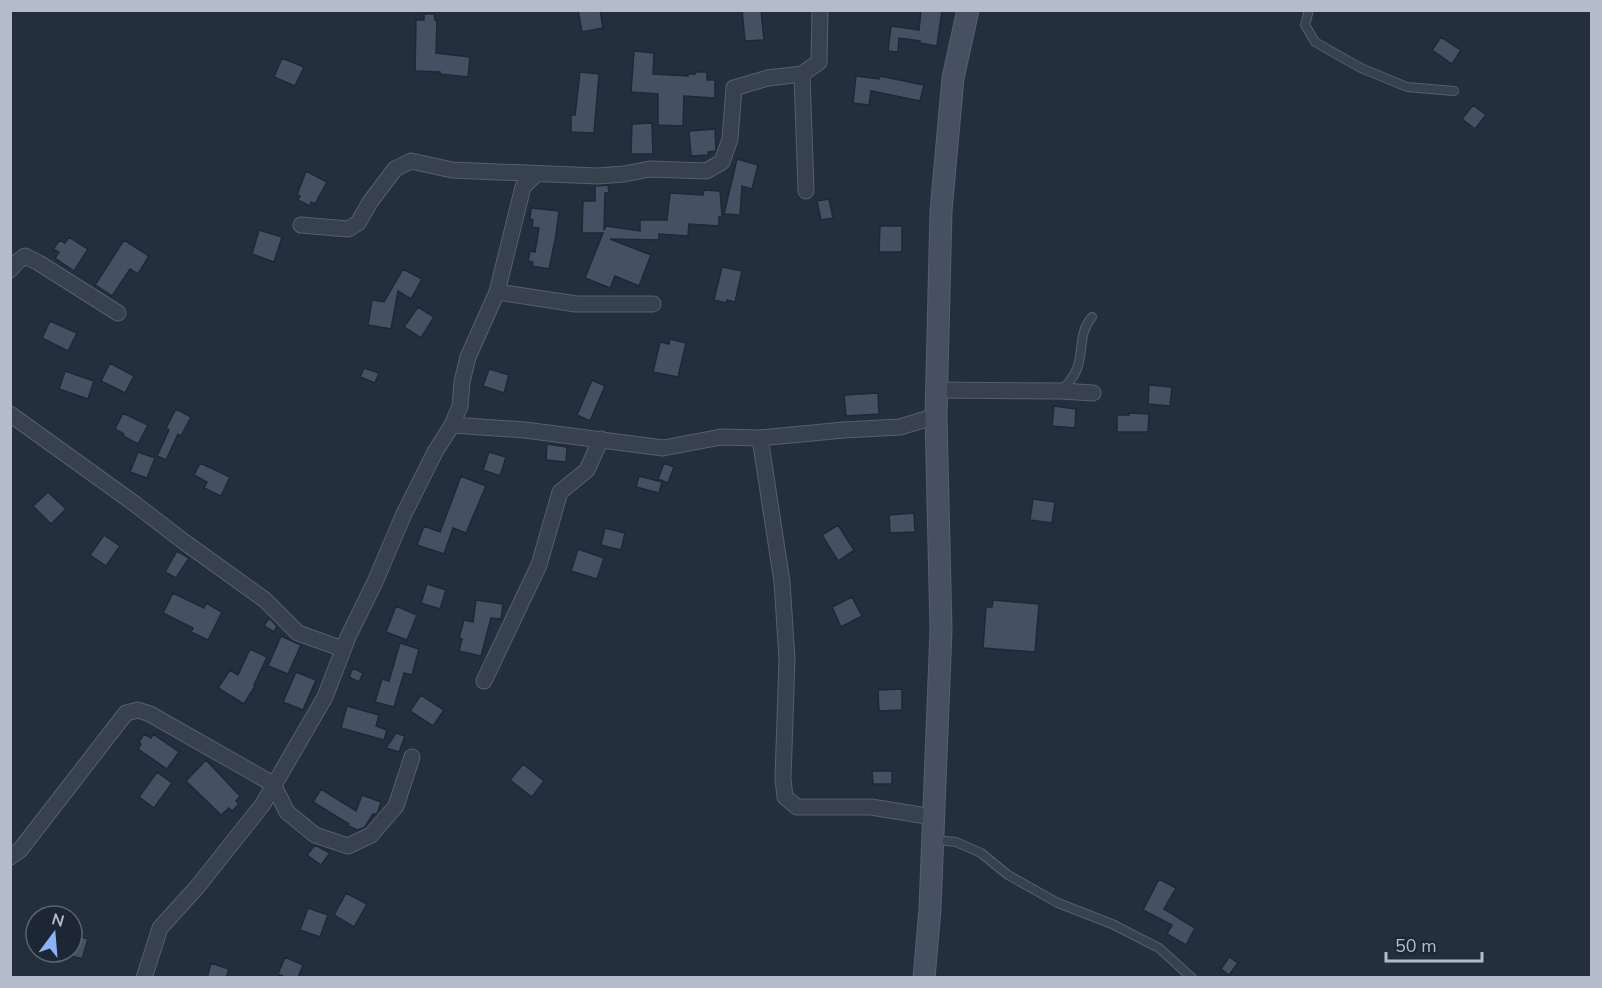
<svg xmlns="http://www.w3.org/2000/svg" width="1602" height="988" viewBox="0 0 1602 988" font-family="'Nunito Sans',sans-serif">
  <style>
    .building { fill: #455162; stroke: #1f2835; stroke-width: 1.5 }
    .lines { fill: none; stroke-linecap: round; stroke-linejoin: round }
    .lane-casing { stroke: #565f6c; stroke-width: 10 }
    .street-casing { stroke: #565f6c; stroke-width: 17 }
    .secondary-casing { stroke: #565f6c; stroke-width: 23 }
    .lane { stroke: #38414e; stroke-width: 8 }
    .street { stroke: #38414e; stroke-width: 15 }
    .secondary { stroke: #465061; stroke-width: 21 }
  </style>
  <rect width="100%" height="100%" fill="#242f3e"/>
  <!-- building -->
  <path class="building" d="M578,10h22l3,18 -21,4z
    M742,10h19l3,30 -19,1z
    M921,10h21l-5,36 -17,-3v-2l-21,-3 -1,14 -10,-1 3,-25 28,4z
    M424,14h10l1,6h2l-1,33 34,4 -2,20 -28,-3v-2l-25,-1 1,-51h8z
    M1441,37l20,13 -9,14 -20,-14z
    M634,51l20,2 -1,21 35,2v-2h7v-2h12v8h8v18l-31,-2 -1,30 -25,-1v-31l-27,-2z
    M282,58l22,9 -9,19 -21,-9z
    M580,72l19,2 -5,59 -23,-1v-17h4z
    M856,76l23,3 1,-3 44,9 -4,16 -49,-10 -2,14 -16,-2z
    M1473,105l13,10 -11,14 -13,-10z
    M652,123l1,31h-22l1,-30z
    M715,129l1,22 -8,1v3l-17,1 -2,-25z
    M737,159l21,6 -6,24 -10,-3 -2,29 -16,-1z
    M306,171l21,11 -12,22 -4,-2 -1,4 -12,-6 2,-4 -3,-1z
    M608,185l1,8h-4l-1,37 2,-4 34,5v-11h27l3,-27 33,2 1,-5 16,1 2,26h-3v9l-30,-2 -1,12 -29,-2v6l-49,-1 41,16 -12,31 -24,-10 -5,12 -25,-10 18,-45h-21l1,-32h12v-15z
    M829,199l4,19 -12,2 -4,-19z
    M531,208l28,3 -3,24 -7,34 -17,-3 1,-4 -5,-1 2,-10 5,1 4,-24 -7,-1 1,-7 -3,-1z
    M880,226h22v26h-23z
    M259,230l23,7 -8,25 -22,-8z
    M69,237l19,12 -14,22 -19,-13 4,-6 -6,-3 7,-9 5,3z
    M124,240l25,16 -11,18 -8,-5 -18,27 -17,-11z
    M722,267l20,4 -7,31 -8,-2 -1,3 -12,-3z
    M403,269l19,10 -11,20 -13,-8 -7,38 -23,-4 4,-25 12,2z
    M418,307l16,10 -13,21 -17,-11z
    M50,321l27,12 -9,18 -26,-13z
    M670,339l16,4 -8,34 -25,-5 7,-30 9,2z
    M110,363l24,13 -9,17 -24,-12z
    M364,368l15,5 -4,10 -15,-6z
    M489,369l20,6 -5,18 -21,-7z
    M65,371l29,10 -6,18 -29,-10z
    M592,380l13,6 -15,35 -13,-6z
    M1149,385l23,2 -2,19 -22,-2z
    M878,393l1,21 -33,2 -2,-21z
    M1054,406l22,3 -1,19 -23,-2z
    M176,409l15,8 -10,19 -3,-2 -12,26 -9,-4 12,-26 -3,-2z
    M123,413l25,12 -10,19 -15,-8 1,-2 -9,-5z
    M1129,413l20,1 -1,18h-31v-17h12z
    M547,444l20,3 -1,15 -20,-2z
    M138,452l17,6 -8,20 -17,-6z
    M489,452l17,5 -6,19 -17,-6z
    M200,463l30,14 -9,19 -17,-8 3,-6 -13,-7z
    M664,463l10,4 -6,16 -10,-4z
    M461,476l25,10 -20,47 -13,-5 -9,26 -27,-9 7,-19 16,6z
    M639,476l23,6 -3,11 -23,-6z
    M48,492l18,17 -15,15 -18,-18z
    M1033,499l22,3 -3,21 -22,-3z
    M914,513l1,19 -25,1 -1,-18z
    M838,525l16,25 -16,11 -16,-26z
    M605,528l20,5 -4,17 -20,-5z
    M104,535l16,11 -14,20 -16,-11z
    M578,549l26,9 -7,21 -26,-8z
    M177,551l12,7 -13,20 -11,-6z
    M427,584l19,6 -6,19 -19,-6z
    M173,593l31,15 2,-5 16,9 -14,28 -17,-8 2,-4 -30,-15z
    M852,597l10,19 -21,11 -9,-20z
    M476,600l27,4 -2,15 -10,-1 -10,38 -22,-5 3,-12 -3,-1 5,-18 9,2z
    M993,600l46,4 -4,48 -52,-4 3,-41h6z
    M396,606l21,9 -10,25 -21,-8z
    M269,618l8,8 -3,6 -10,-6z
    M281,636l20,9 -13,29 -20,-8z
    M400,643l19,6 -7,26 -8,-2 -10,34 -19,-5 7,-23 7,2z
    M250,649l17,8 -13,28 1,1 -11,18 -26,-16 12,-18 8,5z
    M353,668l10,5 -4,9 -10,-5z
    M296,672l20,8 -13,30 -20,-8z
    M902,689v21l-23,1 -1,-21z
    M421,695l23,15 -11,16 -23,-15z
    M347,706l32,9 -3,11 11,4 -3,10 -43,-12z
    M396,733l9,3 -6,16 -13,-4z
    M144,734l7,4 2,-4 26,18 -12,17 -29,-20 3,-5 -2,-2z
    M206,760l34,36 -4,5 3,3 -7,7 -3,-3 -8,7 -35,-34z
    M523,764l21,17 -12,16 -22,-17z
    M872,771h20v13h-19z
    M157,772l15,11 -18,25 -15,-11z
    M321,789l35,22 6,-16 19,7 -4,12h-4l-8,13 -7,3 -10,-4 1,-2 -36,-22z
    M315,845l15,8 -9,12 -14,-10z
    M1159,879l17,9 -12,21 31,19 -9,17 -19,-11 5,-9 -29,-15z
    M346,893l21,11 -13,23 -20,-12z
    M308,908l20,7 -8,22 -20,-7z
    M72,934l16,5 -6,20 -10,-3z
    M285,957l18,8 -5,13h-11l-9,-4z
    M1229,957l9,6 -9,12 -8,-6z
    M211,963l18,6 -3,9h-19z"/>
  <g class="lines">
    <defs>
      <path id="lane" d="M1309,10l-4,15 10,17 46,26 46,19 47,4
        M1062,390c8,-8 15,-17 17,-28 4,-18 1,-31 13,-45
        M935,840l21,2 25,11 27,22 50,28 54,21 47,24 33,30"/>
      <path id="street" d="M802,74l4,117
        M301,225l47,4 10,-6 12,-21 25,-33 16,-8 41,9 146,6 26,-2 26,-5 56,2 16,-9 8,-23 4,-51 34,-10 34,-4 17,-12 1,-52
        M10,270l7,-8 8,-6 14,7 79,50
        M497,292l79,12h77
        M937,390l124,1 32,2
        M10,414l125,90 48,37 82,59 33,33 45,16
        M452,425l8,-19 2,-24 6,-25 29,-65 26,-105 12,-12
        M760,438l22,144 5,77 -4,120 2,18 12,10h74l62,10
        M484,681l55,-116 21,-73 27,-22 14,-31
        M10,857l10,-7 106,-137 12,-3 12,4 123,70 14,28 28,23 33,11 23,-11 25,-29 16,-49
        M144,978l16,-50 38,-42 65,-82 62,-107 23,-60 27,-55 28,-66 32,-64 17,-27 73,5 138,18 58,-11 39,1 84,-8 56,-3 36,-11"/>
      <path id="secondary" d="M924,978l6,-69 11,-279 -5,-214 5,-205 12,-133 15,-68"/>
    </defs>
    <!-- lane casing -->
    <use href="#lane" class="lane-casing"/>
    <!-- street casing -->
    <use href="#street" class="street-casing"/>
    <!-- secondary casing -->
    <use href="#secondary" class="secondary-casing"/>
    <!-- lane -->
    <use href="#lane" class="lane"/>
    <!-- street -->
    <use href="#street" class="street"/>
    <!-- secondary -->
    <use href="#secondary" class="secondary"/>
  </g>
  <!-- border -->
  <rect width="1602" height="988" fill="none" stroke="#b4bcc9" stroke-width="24"/>
  <!-- north arrow -->
  <g transform="translate(54 934) rotate(16)"><circle r="28" fill="#1d2633" stroke="#59626f" stroke-width="1.5"/>
  <path d="M0-4.5L10 22L0 15L-10 22Z" fill="#8ab4f8"/>
  <text y="-9" font-size="16" font-weight="bold" text-anchor="middle" fill="#b4bcc9">N</text>
  </g>
  <!-- scale -->
  <path d="M1386 952v9h96v-9" fill="none" stroke="#b4bcc9" stroke-width="3"/>
  <text x="1395" y="952" font-size="18" fill="#b4bcc9" stroke="#1d2633" stroke-width="4.5" paint-order="stroke">50 m</text>
</svg>
